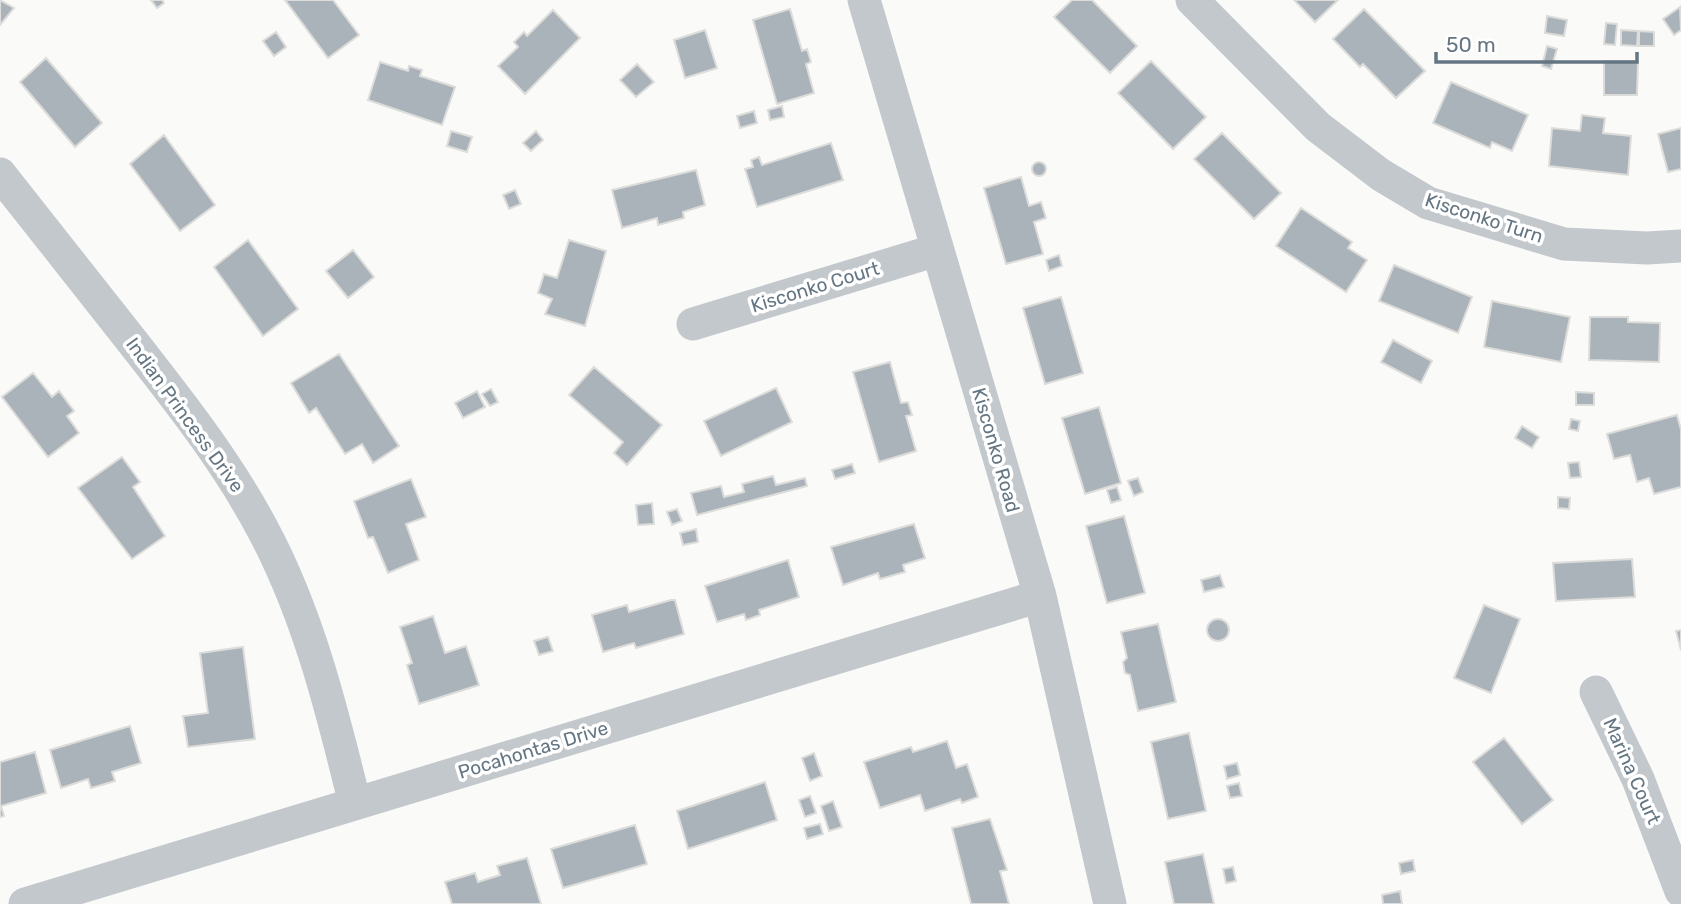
<svg xmlns="http://www.w3.org/2000/svg" width="1681" height="904" viewBox="0 0 1681 904" font-family="Rubik,sans-serif">
  <style>
    .building { fill: #aab3b9; stroke: #dcdcda; stroke-width: 2 }
    .lines { fill: none; stroke-linecap: round; stroke-linejoin: round }
    .minor { stroke: #c3c8cc; stroke-width: 33 }
    .labels { text-anchor: middle; dominant-baseline: central; stroke-width: 7; stroke-linejoin: round; paint-order: stroke }
    .street-label { font-size: 19px; fill: #657683; stroke: #fff }
  </style>
  <rect width="100%" height="100%" fill="#fafaf8"/>
  <!-- building -->
  <path class="building" d="M0,0l14,8 -14,17z
    M151,0h11l2,3 -7,5z
    M285,0h48l26,35 -31,23z
    M1072,0h20l45,46 -27,27 -56,-56z
    M1294,0h44l-23,22z
    M1680,7l1,23 -7,5 -11,-16z
    M790,9l12,42 5,-2 4,13 -5,2 8,29 -37,11 -24,-84z
    M1364,9l61,62 -29,27 -33,-34 -3,3 -27,-28z
    M553,10l27,28 -55,56 -27,-28 20,-19 -4,-5 10,-10 3,4z
    M1547,16l20,4 -3,16 -19,-3z
    M1606,23l11,1 -2,21 -11,-1z
    M705,30l12,38 -32,10 -11,-38z
    M1621,30l17,1 -1,15 -16,-1z
    M1639,31l15,1v14h-15z
    M276,32l10,15 -12,9 -11,-15z
    M1547,46l10,3 -6,20 -9,-3z
    M46,58l56,65 -27,24 -55,-65z
    M1151,61l55,56 -33,32 -55,-56z
    M1604,61h34l-1,34h-33z
    M380,62l28,9 1,-5 13,4 -2,6 35,11 -13,38 -74,-25z
    M637,64l17,18 -18,15 -16,-17z
    M1451,82l77,33 -16,36 -20,-9 -2,6 -57,-25z
    M782,106l2,11 -14,3 -2,-10z
    M754,111l3,12 -17,5 -3,-12z
    M1582,115l23,3 -2,15 28,3 -3,39 -79,-9 3,-38 28,3z
    M1681,128v41l-13,3 -10,-38z
    M451,131l21,6 -5,15 -20,-6z
    M536,131l7,9 -12,11 -8,-8z
    M1222,133l59,60 -27,26 -60,-60z
    M164,135l51,70 -35,26 -50,-67z
    M831,143l12,37 -86,27 -12,-38 8,-2 -2,-7 8,-3 3,8z
    M1032 169a7 7 0 1 1 14 0a7 7 0 1 1-14 0Z
    M696,170l9,35 -22,7 1,6 -26,7 -1,-7 -35,10 -10,-38z
    M1021,177l8,29 12,-4 5,16 -12,4 9,32 -37,10 -22,-76z
    M515,190l6,14 -12,5 -6,-14z
    M1301,208l51,34 -4,6 19,12 -21,32 -70,-46z
    M248,240l50,69 -35,27 -49,-69z
    M569,240l37,11 -21,75 -40,-12 7,-15 -14,-6 6,-19 13,4z
    M353,250l21,27 -26,21 -22,-27z
    M1059,255l3,11 -13,5 -3,-11z
    M1394,265l78,32 -14,36 -79,-32z
    M1061,297l22,76 -38,11 -22,-76z
    M1492,301l78,16 -9,45 -77,-15z
    M1590,317h38v5l32,1 -1,39 -70,-2z
    M1393,340l39,21 -11,22 -40,-21z
    M339,354l60,92 -26,17 -11,-19 -17,10 -29,-46 -7,5 -18,-30z
    M890,362l11,41 7,-1 4,13 -6,1 10,35 -37,11 -26,-90z
    M594,367l68,58 -35,40 -13,-12 9,-11 -54,-47z
    M33,373l19,24 7,-6 15,20 -7,5 12,17 -31,24 -46,-60z
    M776,388l16,34 -71,34 -17,-35z
    M491,389l7,13 -8,4 -8,-12z
    M477,391l8,16 -22,11 -8,-15z
    M1576,392l18,1v12h-18z
    M1099,407l22,76 -36,11 -23,-76z
    M1677,415l4,15v57l-27,7 -5,-16 -12,4 -7,-27 -16,4 -7,-25z
    M1571,419l9,2 -2,10 -9,-2z
    M1522,426l17,11 -7,11 -17,-10z
    M122,457l18,25 -7,5 32,49 -33,23 -54,-71z
    M1579,462l2,15 -11,1 -2,-15z
    M852,464l3,9 -20,6 -3,-9z
    M773,476l3,9 29,-7 2,8 -110,29 -6,-22 30,-7 3,11 20,-5 -2,-8z
    M1138,478l5,14 -9,4 -6,-15z
    M411,479l15,38 -20,7 13,36 -31,13 -15,-36 -5,1 -14,-37z
    M1117,487l4,13 -10,3 -4,-13z
    M1558,497l12,1 -1,11 -11,-1z
    M652,503l2,21 -16,1 -2,-20z
    M677,509l5,12 -10,4 -5,-13z
    M1124,516l21,77 -38,10 -21,-77z
    M914,524l11,34 -22,7 2,7 -25,7 -2,-6 -35,12 -12,-38z
    M696,529l2,13 -15,3 -3,-12z
    M1632,559l3,38 -79,4 -3,-38z
    M788,560l11,37 -40,13 1,5 -14,5 -2,-6 -27,8 -12,-36z
    M1220,575l4,12 -20,5 -3,-12z
    M671,600h4l9,34 -48,14 -2,-5 -31,9 -11,-37 35,-10 2,7z
    M1484,605l36,14 -29,74 -37,-15z
    M433,616l12,37 21,-7 13,39 -60,19 -12,-39 5,-2 -12,-36z
    M1207 630a11 11 0 1 1 22 0a11 11 0 1 1-22 0Z
    M1158,624l18,78 -38,9 -8,-36 -5,-2 -2,-11 4,-4 -6,-26z
    M1681,630v20l-5,-19z
    M548,637l5,14 -14,4 -5,-14z
    M243,647l12,92 -67,8 -5,-31 25,-3 -8,-60z
    M130,726l11,37 -29,9 3,9 -24,7 -3,-9 -27,9 -11,-38z
    M1189,733l17,78 -38,8 -17,-77z
    M1504,738l49,62 -31,24 -49,-62z
    M947,741l9,27 11,-4 11,33 -16,6 -2,-4 -35,12 -5,-16 -40,13 -16,-46 47,-15 2,5z
    M35,752l11,41 -45,13 3,10 -4,1v-55z
    M814,753l8,23 -12,5 -8,-23z
    M1237,763l3,12 -13,4 -3,-13z
    M765,782l12,38 -89,29 -11,-38z
    M1239,783l3,13 -12,2 -3,-12z
    M810,796l6,17 -11,4 -6,-17z
    M833,801l9,26 -13,4 -8,-25z
    M990,819l17,51 -7,1 9,33h-38l-19,-76z
    M820,824l3,10 -16,5 -3,-11z
    M635,825l12,39 -84,24 -12,-39z
    M1203,854l11,50h-40l-9,-42z
    M527,858l14,46h-89l-7,-22 30,-9 3,9 22,-7 -3,-9z
    M1413,860l2,11 -14,3 -2,-11z
    M1233,867l3,14 -10,2 -3,-14z
    M1400,891l2,13h-19l-1,-9z"/>
  <g class="lines">
    <!-- minor -->
    <path class="minor" d="M864,0l176,596 70,308
      M1192,0l126,127 63,48 47,28 136,41 83,4 34,-2
      M0,174c45,57 90,114 135,171 46,59 92,117 127,183 46,85 70,182 93,276
      M693,324l244,-74
      M1596,692l42,87 43,112
      M25,904l1015,-308"/>
  </g>
  <g class="labels">
    <!-- street labels -->
    <g class="street-label">
      <text transform="translate(1484 218) rotate(18)">Kisconko Turn</text>
      <text transform="translate(815 287) rotate(-17)">Kisconko Court</text>
      <text transform="translate(185 415) rotate(54)">Indian Princess Drive</text>
      <text transform="translate(996 450) rotate(74)">Kisconko Road</text>
      <text transform="translate(533 750) rotate(-17)">Pocahontas Drive</text>
      <text transform="translate(1632 771) rotate(66)">Marina Court</text>
    </g>
  </g>
  <!-- scale -->
  <path d="M1436 52v10h201v-10" fill="none" stroke="#657683" stroke-width="3.5"/>
  <text x="1446" y="52" font-size="21" fill="#657683" stroke="#ffffff" stroke-width="5" paint-order="stroke">50 m</text>
</svg>
